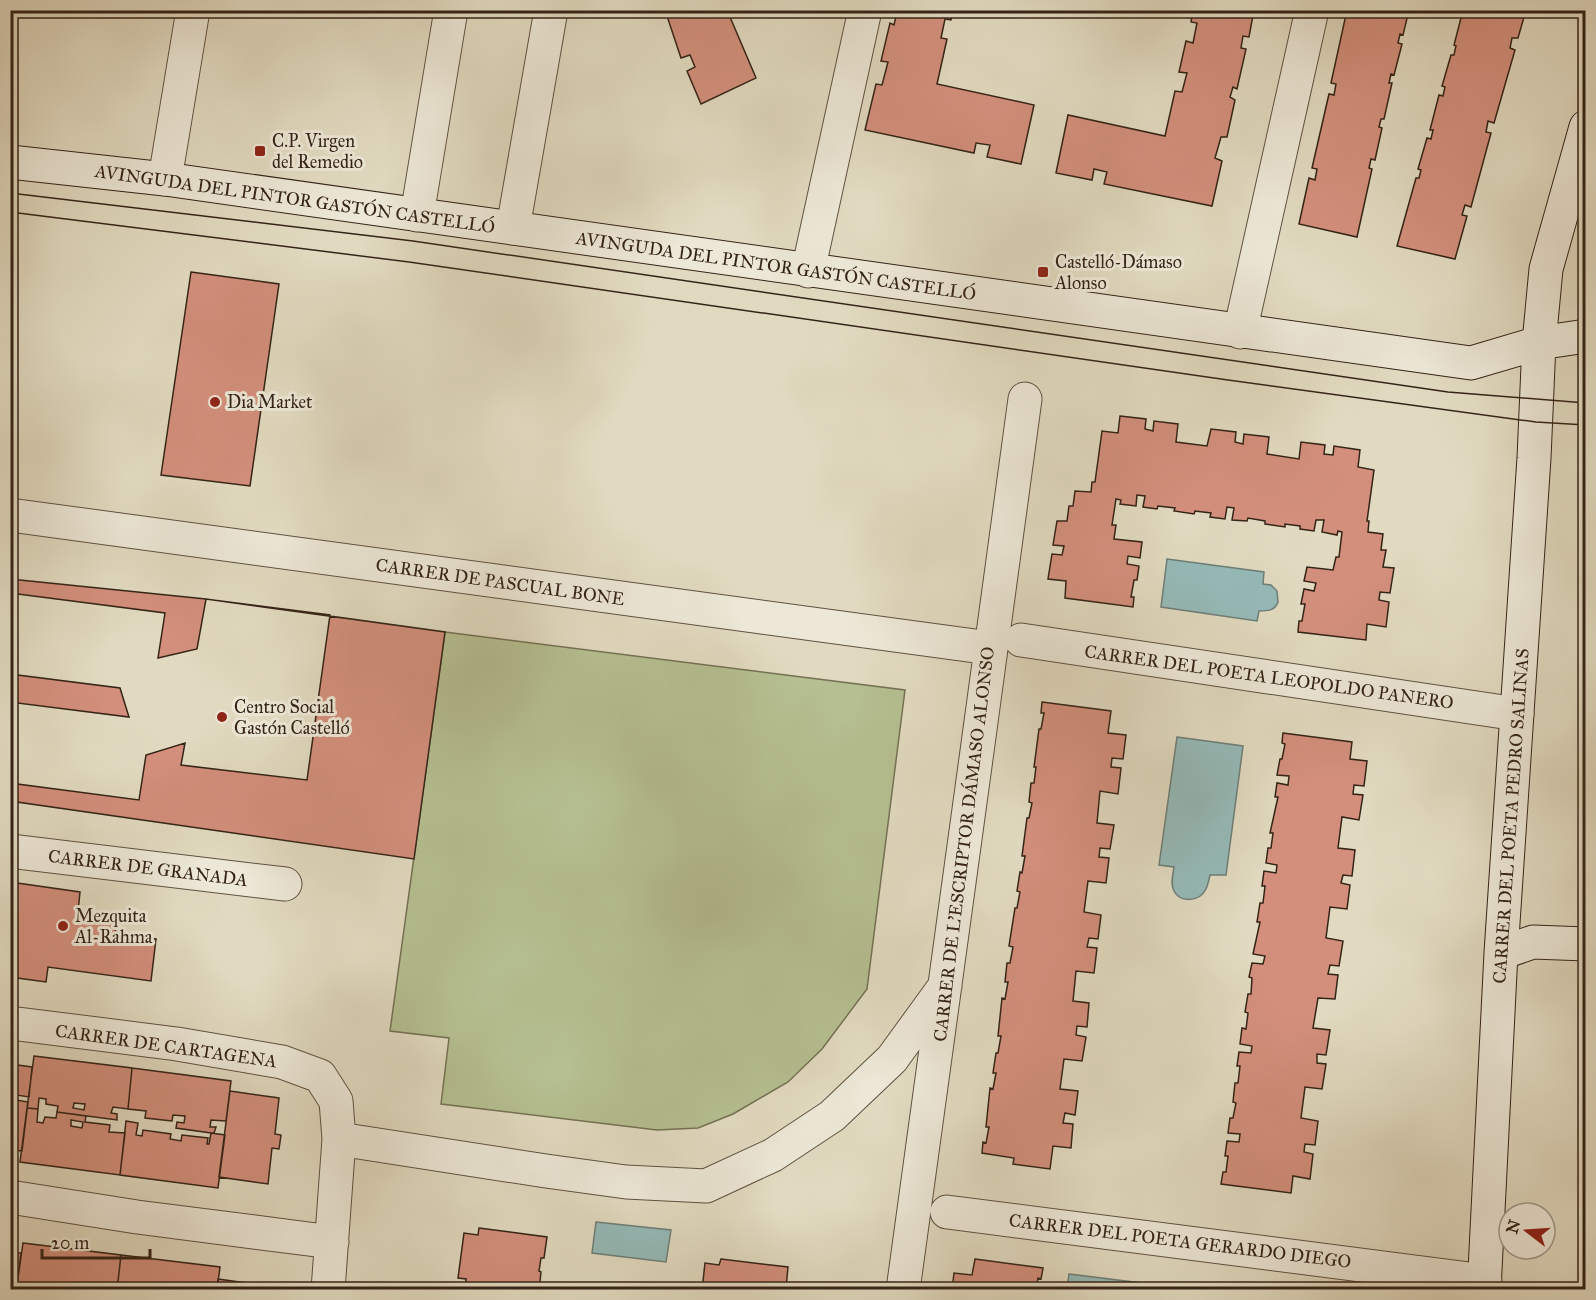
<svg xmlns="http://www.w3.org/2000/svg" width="1596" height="1300" viewBox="0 0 1596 1300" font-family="'IM FELL Great Primer',serif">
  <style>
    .green { fill: #b5bf91; stroke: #747154; stroke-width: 1.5 }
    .water { fill: #95bab8; stroke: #6e7e78; stroke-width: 1.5 }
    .building { fill: #d38f7c; stroke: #342317; stroke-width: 1.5; fill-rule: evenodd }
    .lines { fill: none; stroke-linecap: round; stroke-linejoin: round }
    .street-casing { stroke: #5f5141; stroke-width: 35 }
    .secondary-casing { stroke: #342317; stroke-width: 35 }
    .street { stroke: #ece7d6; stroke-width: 33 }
    .secondary { stroke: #ece7d6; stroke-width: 33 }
    .tram { stroke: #342317; stroke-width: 1.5 }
    .poi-dot { fill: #8f2418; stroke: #ece7d6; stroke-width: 2 }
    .labels { text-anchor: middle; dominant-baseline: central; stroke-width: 6; stroke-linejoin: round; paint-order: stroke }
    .poi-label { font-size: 18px; fill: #342317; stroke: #ece7d6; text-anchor: start }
    .street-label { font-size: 18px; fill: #342317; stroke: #ece7d6 }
  </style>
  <rect width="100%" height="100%" fill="#e1dac0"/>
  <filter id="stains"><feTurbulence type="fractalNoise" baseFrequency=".00333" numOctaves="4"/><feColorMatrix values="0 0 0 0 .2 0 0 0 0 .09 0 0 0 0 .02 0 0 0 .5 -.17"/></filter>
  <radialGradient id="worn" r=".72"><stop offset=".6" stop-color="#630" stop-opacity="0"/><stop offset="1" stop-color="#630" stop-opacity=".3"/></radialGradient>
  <!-- green -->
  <path class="green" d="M445,632l460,58 -38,299 -45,60 -34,33 -55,32 -35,14 -41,2 -216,-26 8,-66 -59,-7z"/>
  <!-- water -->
  <path class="water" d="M1167,559l97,13 -1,12 8,1 6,6 1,11c-3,9 -11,9 -19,9l-2,10 -96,-14z
    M1177,737l66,9 -17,129h-16c-1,4 -2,10 -4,14 -6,12 -25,15 -32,2 -4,-7 -1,-16 0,-24l-15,-2z
    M596,1222l75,8 -5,32 -74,-9z
    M1069,1274l97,12v3h-99z"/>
  <!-- building -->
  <path class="building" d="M665,10h62l29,68 -55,26 -14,-33 8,-4 -5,-12 -9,3z
    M953,10l-2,10 -6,-1 -4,19 6,1 -10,45 97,21 -13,59 -34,-7 3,-12 -14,-2 -2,10 -109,-23 11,-46 6,1 6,-23 -7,-1 9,-38 4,2 3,-13 -5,-2z
    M1193,10h61l-5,27 -6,-1 -2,12 5,1 -9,40 -4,-2 -3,10 5,3 -8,37h-6l-6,21 7,3 -10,45 -108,-22 3,-12 -13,-3 -2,11 -36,-7 12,-58 97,21 10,-45 7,1 5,-19 -8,-1 7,-31 7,2 4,-20 -6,-1z
    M1347,10h62l-6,25 -3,-1 -2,9 4,1 -8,31 -3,-1 -2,9h3l-8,36h-3l-2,8 3,1 -7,32 -4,-1 -2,9 3,1 -15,68 -58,-13 10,-46 6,2 2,-11 -5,-1 17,-74 5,1 2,-11 -5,-1z
    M1463,10h63l-8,28h-6l-2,10 5,2 -21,73 -6,-2 -2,11 5,1 -20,74 -6,-2 -3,10 5,1 -12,43 -58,-13 19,-68h3l2,-8 -3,-1 9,-31 4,1 2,-9h-3l9,-35 4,1 2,-9 -3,-1 9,-31h3l2,-9 -2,-1z
    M191,272l88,12 -29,202 -89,-11z
    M1120,416l26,3 -1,10 8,2 1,-10 24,3 -2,18 31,4 4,-17 25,3 -1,10 8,2 1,-10 25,3 -2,17 32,5 2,-17 24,3 -1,9 9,1 1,-9 26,4 -2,17 16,3 -7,51h2l-1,11 15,2 -2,16h5l-3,17 11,1 -4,25 -10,-1 -1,8 10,2 -3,25 -19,-3 -1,16 -68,-8 1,-11h3l3,-17h-4l3,-15 10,2 2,-8 -12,-2 3,-14 26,3 3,-13h3l3,-25 -4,-1 -1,4 -15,-3 2,-12h-8l-2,11 -14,-2v-3l-15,-2v3l-20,-3v-3l-17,-3 -1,3 -15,-1 2,-12 -7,-1 -2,12 -15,-2 1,-4 -16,-2 -1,3 -20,-3 1,-3 -17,-2 -1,3 -14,-2 2,-11 -8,-1 -1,11 -16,-2 1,-4 -5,-1 -4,26h4l-2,14 28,3 -2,16 -12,-2 -1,8 12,2 -2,14h-3l-3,17h3l-1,10 -68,-9 1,-17 -18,-2 4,-25 10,1 2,-9 -11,-1 4,-24h10l2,-15h4l2,-15 16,1 1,-10h3l7,-51 16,2z
    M10,579l196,20 239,33 -31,227 -404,-58z
    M10,593l155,20 -7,45 39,-9 9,-50 124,16 -23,165 -126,-15 4,-22 -39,12 -7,45 -129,-17v-81l119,15 -9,-29 -110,-14z
    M1042,702l69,9 -3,22 18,2 -3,24 -11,-1 -1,9 10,1 -3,26 -18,-3 -3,32 17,2 -4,24 -10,-1 -1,9 10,1 -3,25 -18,-2 -4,31 17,3 -3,24 -9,-1 -2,9 10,1 -3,25 -18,-2 -3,30 16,2 -2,24 -10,-1 -1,9 10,2 -4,24 -18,-2 -4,30 18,2 -3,24 -10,-2 -2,10 10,1 -2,24 -18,-2 -3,23 -37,-5 1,-6 -32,-5 1,-11 3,1 3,-16h-3l4,-39 3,1 3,-16h-3l3,-20h2l3,-17h-3l4,-38 3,1 3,-17h-3l2,-19h3l3,-16 -4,-1 6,-38h2l3,-16 -3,-1 3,-19 2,1 3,-17h-3l5,-38h2l3,-15 -3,-1 2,-19h3l2,-16h-2l5,-38h2l3,-16h-3z
    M1283,733l69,9 -2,17 17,2 -3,25 -10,-1 -1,9 10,1 -4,25 -17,-3 -4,31 17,2 -3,26 -9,-1 -2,8 9,2 -3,24 -17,-2 -4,31 17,3 -4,25 -9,-1 -2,9 10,1 -3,24 -17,-1 -5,30 17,2 -4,25 -9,-1v9l9,1 -4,25 -17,-2 -4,31 17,3 -3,24 -10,-1 -1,8 9,2 -3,25 -17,-3 -2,17 -70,-9 2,-12h3l2,-16h-3l2,-15 12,1 1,-8 -12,-1 2,-15h3l3,-15 -3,-1 2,-19h3l2,-17h-3l2,-14 12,1 1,-7 -12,-2 2,-16 4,1 2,-16 -3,-1 3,-18h3l1,-16 -3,-1 3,-14 11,1 2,-8 -12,-2 7,-32h-3l3,-19h3l2,-17h-3l2,-15 12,2 1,-8 -11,-2 2,-15h3l2,-15h-3l8,-36h-3l2,-14 11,2 1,-9 -12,-1 3,-16h2l3,-15 -3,-1z
    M10,882l70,10 -2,20 39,4 -2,19 41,4 -5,42 -103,-14 -2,15 -36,-5z
    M34,1056l98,12 -4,41 -15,-2 -2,6 6,1v6l-60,-8 1,-6 -12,-2v-5l-7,-1 -1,11 -11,-1zM74,1103l11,1 -1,6 -11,-2z
    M10,1064l22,3 -3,30 -12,-2 -1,5 12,2 -6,49 -12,-1z
    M132,1068l99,13 -5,40 -15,-1 -1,7h6l-2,6h-3l-35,-5 1,-6 7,1 1,-7 -12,-1 -1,6 -27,-3 1,-7 -18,-2z
    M230,1091l49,7 -4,36 6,1 -2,14 -7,-1 -4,36 -49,-7z
    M27,1108l11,1 -1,13 6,1 2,-6 11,1 1,-6 29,4 -1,6 25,3 -1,7 16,1 -5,42 -100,-13zM71,1120l12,2 -1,6 -11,-2z
    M126,1121l12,2 -2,12 6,1 1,-6 28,4 -1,5 11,2 1,-6 26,3 -1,6h2l2,-11 14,2 -7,53 -98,-13z
    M479,1228l68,9 -3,21h-3l-2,13 2,1 -2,18h-74l1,-11 -8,-1 6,-45 14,2z
    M23,1243l98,12 -4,35h-82v-3l-18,-2z
    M10,1251l11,2 -4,32 -7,-1z
    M121,1255l99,12 -3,23h-100z
    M721,1259l67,8 -2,21 -84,2 3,-27 14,2z
    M975,1259l68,9 -2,11 -3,-1 -2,12h-84l2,-17 18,2z
    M218,1279l51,7v4h-52z"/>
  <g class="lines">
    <defs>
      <path id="street" d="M165,179l28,-169
        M417,215l34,-205
        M513,228l38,-218
        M808,271l57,-261
        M1240,332l72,-322
        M10,515l980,133
        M1021,640l496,74
        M10,851l275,33
        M10,1023l167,21 105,18 38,14 16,25 3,38 -11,151
        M339,1139l207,32 80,11 80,4 67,-31 59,-39 60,-57 53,-73
        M10,1197l127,20 195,25
        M947,1212l538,69
        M903,1290c42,-297 81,-594 122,-891"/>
      <path id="secondary" d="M10,162l155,17 1306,184 68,-20 47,-7
        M1501,953l32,-11 53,2
        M1484,1290l17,-337 33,-495 5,-115 7,-74 40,-142"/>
    </defs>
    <!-- street casing -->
    <use href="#street" class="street-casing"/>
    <!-- secondary casing -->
    <use href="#secondary" class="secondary-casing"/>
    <!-- street -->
    <use href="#street" class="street"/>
    <!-- secondary -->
    <use href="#secondary" class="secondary"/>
    <!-- tram -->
    <path class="tram" d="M10,193l403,48 1035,151 138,11
      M10,212l399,50 819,118 308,42 50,3"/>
  </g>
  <!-- markers -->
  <g class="poi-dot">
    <rect x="254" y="145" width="12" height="12" rx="3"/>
    <rect x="1037" y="266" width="12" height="12" rx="3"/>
    <circle cx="215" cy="402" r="6"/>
    <circle cx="222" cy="717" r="6"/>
    <circle cx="63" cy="926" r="6"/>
  </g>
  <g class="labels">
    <!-- poi labels -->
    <g class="poi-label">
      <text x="272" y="141">C.P. Virgen<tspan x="272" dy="21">del Remedio</tspan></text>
      <text x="1055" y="262">Castelló-Dámaso<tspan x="1055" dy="21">Alonso</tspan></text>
      <text x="227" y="402">Dia Market</text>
      <text x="234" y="707">Centro Social<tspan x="234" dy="21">Gastón Castelló</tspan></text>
      <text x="75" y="916">Mezquita<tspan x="75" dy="21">Al-Rahma</tspan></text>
    </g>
    <!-- street labels -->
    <g class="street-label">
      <text transform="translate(295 199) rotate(8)">AVINGUDA DEL PINTOR GASTÓN CASTELLÓ</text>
      <text transform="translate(776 266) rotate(8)">AVINGUDA DEL PINTOR GASTÓN CASTELLÓ</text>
      <text transform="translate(500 582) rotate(8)">CARRER DE PASCUAL BONE</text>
      <text transform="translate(1269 677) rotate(8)">CARRER DEL POETA LEOPOLDO PANERO</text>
      <text transform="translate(1511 816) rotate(-86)">CARRER DEL POETA PEDRO SALINAS</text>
      <text transform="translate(964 844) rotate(-83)">CARRER DE L'ESCRIPTOR DÁMASO ALONSO</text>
      <text transform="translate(148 868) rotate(7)">CARRER DE GRANADA</text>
      <text transform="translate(166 1046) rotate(8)">CARRER DE CARTAGENA</text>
      <text transform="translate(1180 1241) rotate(7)">CARRER DEL POETA GERARDO DIEGO</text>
    </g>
  </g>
  <!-- margin -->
  <rect width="1596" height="1300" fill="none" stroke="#e1dac0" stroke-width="36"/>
  <rect x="12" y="12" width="1572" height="1276" fill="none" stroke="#342317" stroke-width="3"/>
  <rect x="18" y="18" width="1560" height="1264" fill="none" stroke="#342317" stroke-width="1.5"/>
  <!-- north arrow -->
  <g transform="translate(1527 1231) rotate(287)"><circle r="28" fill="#ece7d6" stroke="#a2998a" stroke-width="1.5"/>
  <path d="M0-4.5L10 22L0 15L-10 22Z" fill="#8f2418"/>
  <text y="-9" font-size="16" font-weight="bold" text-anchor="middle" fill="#342317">N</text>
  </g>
  <!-- scale -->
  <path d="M42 1249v9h108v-9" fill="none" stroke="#342317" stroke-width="3"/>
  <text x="51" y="1249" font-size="18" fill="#342317" stroke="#ece7d6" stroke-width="4.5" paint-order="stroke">20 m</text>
  <rect width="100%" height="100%" filter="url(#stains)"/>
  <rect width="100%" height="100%" fill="url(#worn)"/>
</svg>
